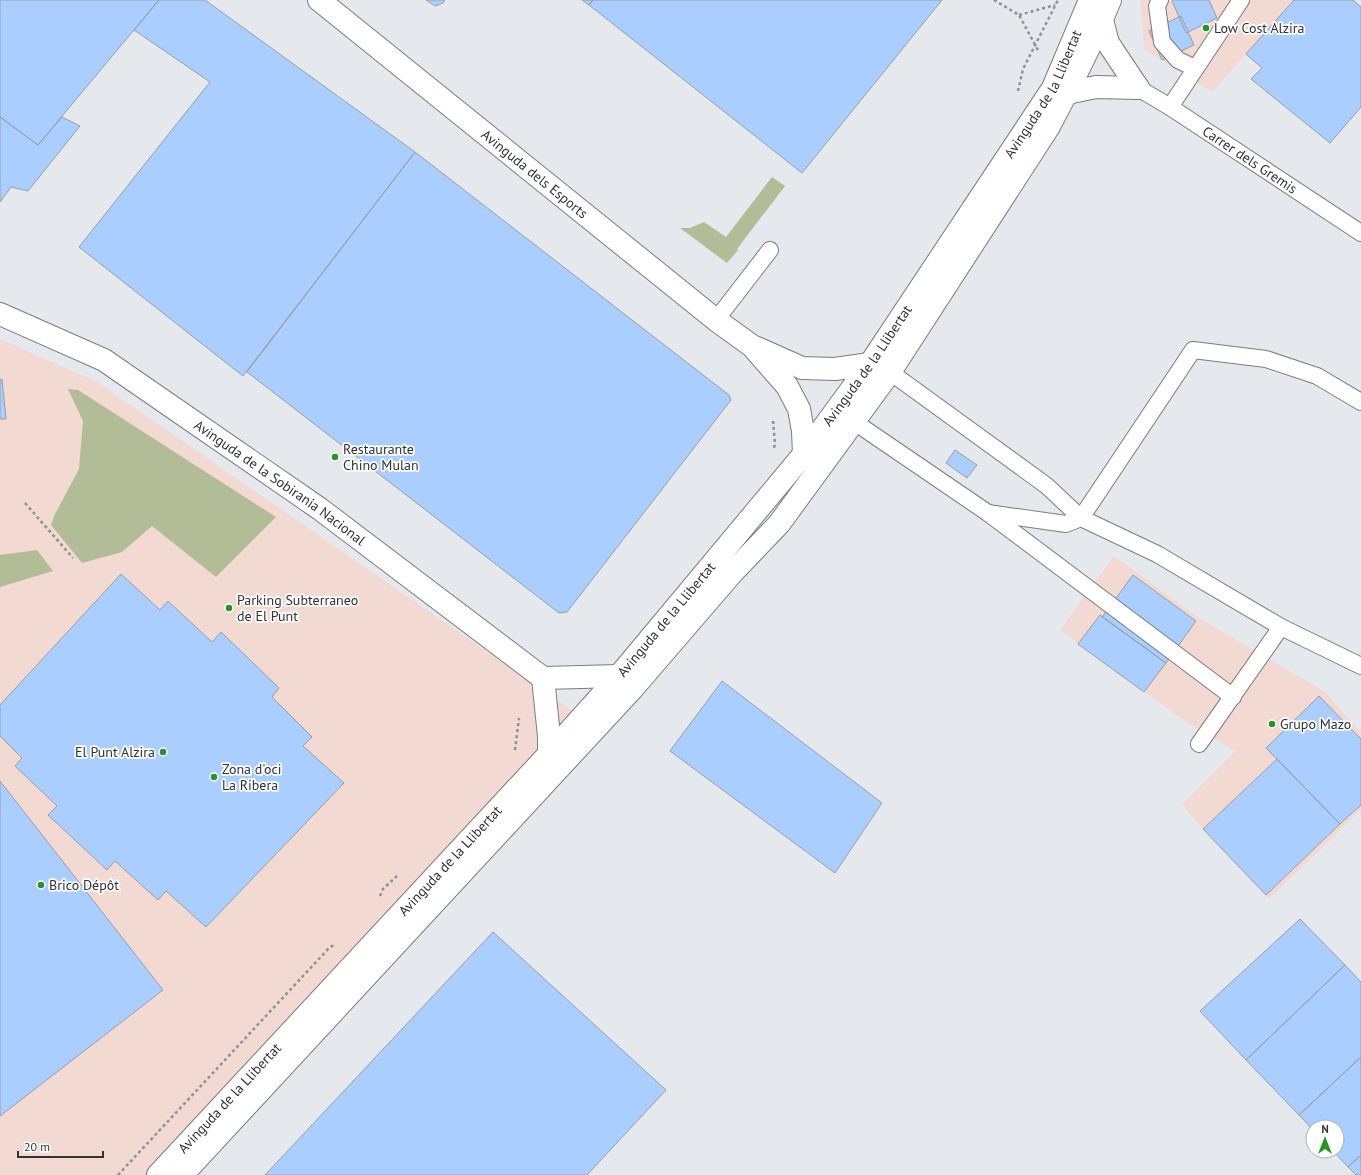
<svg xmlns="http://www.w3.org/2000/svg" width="1361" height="1175" viewBox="0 0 1361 1175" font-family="'PT Sans',sans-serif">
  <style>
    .commercial { fill: #f2d9d2 }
    .green { fill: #b2bc96 }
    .building { fill: #a9ceff; stroke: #9a9ea2 }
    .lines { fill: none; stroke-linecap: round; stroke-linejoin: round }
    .lane-casing { stroke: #797c80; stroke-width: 18 }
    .street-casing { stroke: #797c80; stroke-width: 24 }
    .secondary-casing { stroke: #797c80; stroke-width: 24 }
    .path { stroke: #8e9094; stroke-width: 2.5; stroke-dasharray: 3 3; stroke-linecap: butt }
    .lane { stroke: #fff; stroke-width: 16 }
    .street { stroke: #fff; stroke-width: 22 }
    .secondary { stroke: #fff; stroke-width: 22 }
    .poi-dot { fill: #259623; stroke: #fff; stroke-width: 1.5 }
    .labels { text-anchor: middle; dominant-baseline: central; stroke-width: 3.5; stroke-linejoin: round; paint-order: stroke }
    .poi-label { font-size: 14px; fill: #313234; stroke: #fff; text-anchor: start }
    .street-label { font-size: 14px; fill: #313234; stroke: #fff }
  </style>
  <rect width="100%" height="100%" fill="#e5e9ee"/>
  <!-- commercial -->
  <path class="commercial" d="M1142,0h152l-82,92 -67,-42 -5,-44z
    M0,339l99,44 498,345 -443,447h-154z
    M1114,556l85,62 125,73 37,41v78l-92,89 -66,-70 -21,-24 53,-54 -56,-34 -119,-87z"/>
  <!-- green -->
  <path class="green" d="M772,177l13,9 -48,63 1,1 -11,13 -47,-35h10l14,-6 22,15z
    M68,389l10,1 198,127 -60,60 -64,-51 -30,26 -40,11 -31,-38 4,-11 24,-45 4,-48z
    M37,550l16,21 -53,16v-32z"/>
  <!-- building -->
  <path class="building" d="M0,0h159l-121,145 -38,-28z
    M159,0h46l210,152 -172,224 -164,-129 131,-165 -76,-52z
    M426,0h19l-2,3 -8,3z
    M582,0h11l-4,5z
    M593,0h349l-140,173 -213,-168z
    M1174,0h35l8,18 -31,15 -14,-32z
    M1294,0h59l8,7v100l-31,36 -79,-64 11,-11 -16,-14z
    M1181,16l13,29 -32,15 -13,-29z
    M0,117l38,28 24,-28 18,9 -52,65 -17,-4 -11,15z
    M415,152l314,243 2,5 -164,212 -8,1 -312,-241z
    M2,379l4,40h-6v-39z
    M955,450l22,15 -10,13 -21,-15z
    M121,574l39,36 8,-9 44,41 9,-10 58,56 -7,9 40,40 -9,9 41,37 -138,144 -40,-36 -8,9 -43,-39 -8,9 -59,-55 9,-9 -42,-40 7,-8 -22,-22v-31z
    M1133,575l63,46 -30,42 -64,-46z
    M1100,615l66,48 -22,29 -66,-48z
    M722,681l160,122 -47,70 -165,-122z
    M1319,696l42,43v66l-21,19 -74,-76z
    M1277,759l63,65 -74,71 -63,-66z
    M0,781l163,209 -163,126z
    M1300,919l45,46 -99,95 -46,-49z
    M493,932l173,158 -79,85h-322z
    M1345,965l16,17v75l-62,58 -53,-55z
    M1361,1057v98l-13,12 -15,-16h4v-24h-24v3l-14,-15z
    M1361,1155v20h-5l-8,-8z"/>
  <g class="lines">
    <defs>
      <g id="lane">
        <path d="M1160,0l-3,6 5,36 16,18 17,8"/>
        <path id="s1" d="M1138,88l32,19 191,126"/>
        <path d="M1170,107l71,-107"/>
        <path d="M716,320l54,-70"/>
        <path d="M890,372l157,114 34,32 76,36 124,73 -82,117"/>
        <path d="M853,421l135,92 245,184"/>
        <path d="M988,513l78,11 15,-6 112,-168 73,9 51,17 44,26"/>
        <path d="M1281,627l80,39"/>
      </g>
      <g id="street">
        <path id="s2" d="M319,0l397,320 36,26 35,40 12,23 4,22 1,23"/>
        <path d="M1102,20l6,23 30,45"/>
        <path d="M1067,93l29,-6 42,1"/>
        <path id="s3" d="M0,314l104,46 216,149 223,169 76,-2"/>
        <path d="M757,348l45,20 33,1 35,-5"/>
        <path d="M543,678l6,58v18"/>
      </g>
      <g id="secondary">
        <path id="s4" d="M158,1175l391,-421 70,-78 185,-222 66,-90 183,-276 37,-88"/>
        <path d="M182,1175l451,-487 99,-115 47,-49 111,-152 158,-244c22,-41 44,-84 62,-128"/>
      </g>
    </defs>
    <!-- lane casing -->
    <use href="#lane" class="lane-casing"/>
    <!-- street casing -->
    <use href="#street" class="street-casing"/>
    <!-- secondary casing -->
    <use href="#secondary" class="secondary-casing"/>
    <!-- path -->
    <path class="path" d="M994,0l25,15 20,37
      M1019,15l36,-10
      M1018,91l5,-22 35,-69
      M773,421l2,23 -1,4
      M25,503l48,55
      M515,750l4,-32
      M380,896l3,-7 14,-13
      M118,1175l212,-228 5,-2"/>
    <!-- lane -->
    <use href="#lane" class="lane"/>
    <!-- street -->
    <use href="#street" class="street"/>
    <!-- secondary -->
    <use href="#secondary" class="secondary"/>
  </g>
  <!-- markers -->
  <g class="poi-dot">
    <circle cx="1206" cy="28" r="4"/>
    <circle cx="335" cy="457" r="4"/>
    <circle cx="229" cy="608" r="4"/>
    <circle cx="1272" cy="724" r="4"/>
    <circle cx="163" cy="752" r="4"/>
    <circle cx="214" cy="777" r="4"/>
    <circle cx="41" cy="885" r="4"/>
  </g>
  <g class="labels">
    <!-- poi labels -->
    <g class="poi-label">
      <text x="1214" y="28">Low Cost Alzira</text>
      <text x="343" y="449">Restaurante<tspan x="343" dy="16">Chino Mulan</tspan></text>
      <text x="237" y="600">Parking Subterraneo<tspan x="237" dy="16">de El Punt</tspan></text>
      <text x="1280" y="724">Grupo Mazo</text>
      <text x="155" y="752" text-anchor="end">El Punt Alzira</text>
      <text x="222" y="769">Zona d'oci<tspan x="222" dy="16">La Ribera</tspan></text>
      <text x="49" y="885">Brico Dépôt</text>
    </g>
    <!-- street labels -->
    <g class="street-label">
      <text stroke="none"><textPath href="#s4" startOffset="1401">Avinguda de la Llibertat</textPath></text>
      <text stroke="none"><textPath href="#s1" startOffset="133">Carrer dels Gremis</textPath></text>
      <text stroke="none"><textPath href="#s2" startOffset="277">Avinguda dels Esports</textPath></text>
      <text stroke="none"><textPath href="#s4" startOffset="1077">Avinguda de la Llibertat</textPath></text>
      <text stroke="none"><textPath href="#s3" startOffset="328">Avinguda de la Sobirania Nacional</textPath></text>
      <text stroke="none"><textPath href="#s4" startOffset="753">Avinguda de la Llibertat</textPath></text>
      <text stroke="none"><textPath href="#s4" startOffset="429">Avinguda de la Llibertat</textPath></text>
      <text stroke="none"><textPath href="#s4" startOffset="105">Avinguda de la Llibertat</textPath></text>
    </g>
  </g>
  <!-- north arrow -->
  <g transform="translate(1325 1139)"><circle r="19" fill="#ffffff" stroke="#adadae"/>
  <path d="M0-3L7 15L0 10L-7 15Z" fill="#259623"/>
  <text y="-6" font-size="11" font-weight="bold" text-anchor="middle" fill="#313234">N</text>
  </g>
  <!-- scale -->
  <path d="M18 1151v6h85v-6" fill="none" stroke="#313234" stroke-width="2"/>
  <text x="24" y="1151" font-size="12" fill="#313234" stroke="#ffffff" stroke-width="3" paint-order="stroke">20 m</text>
</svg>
